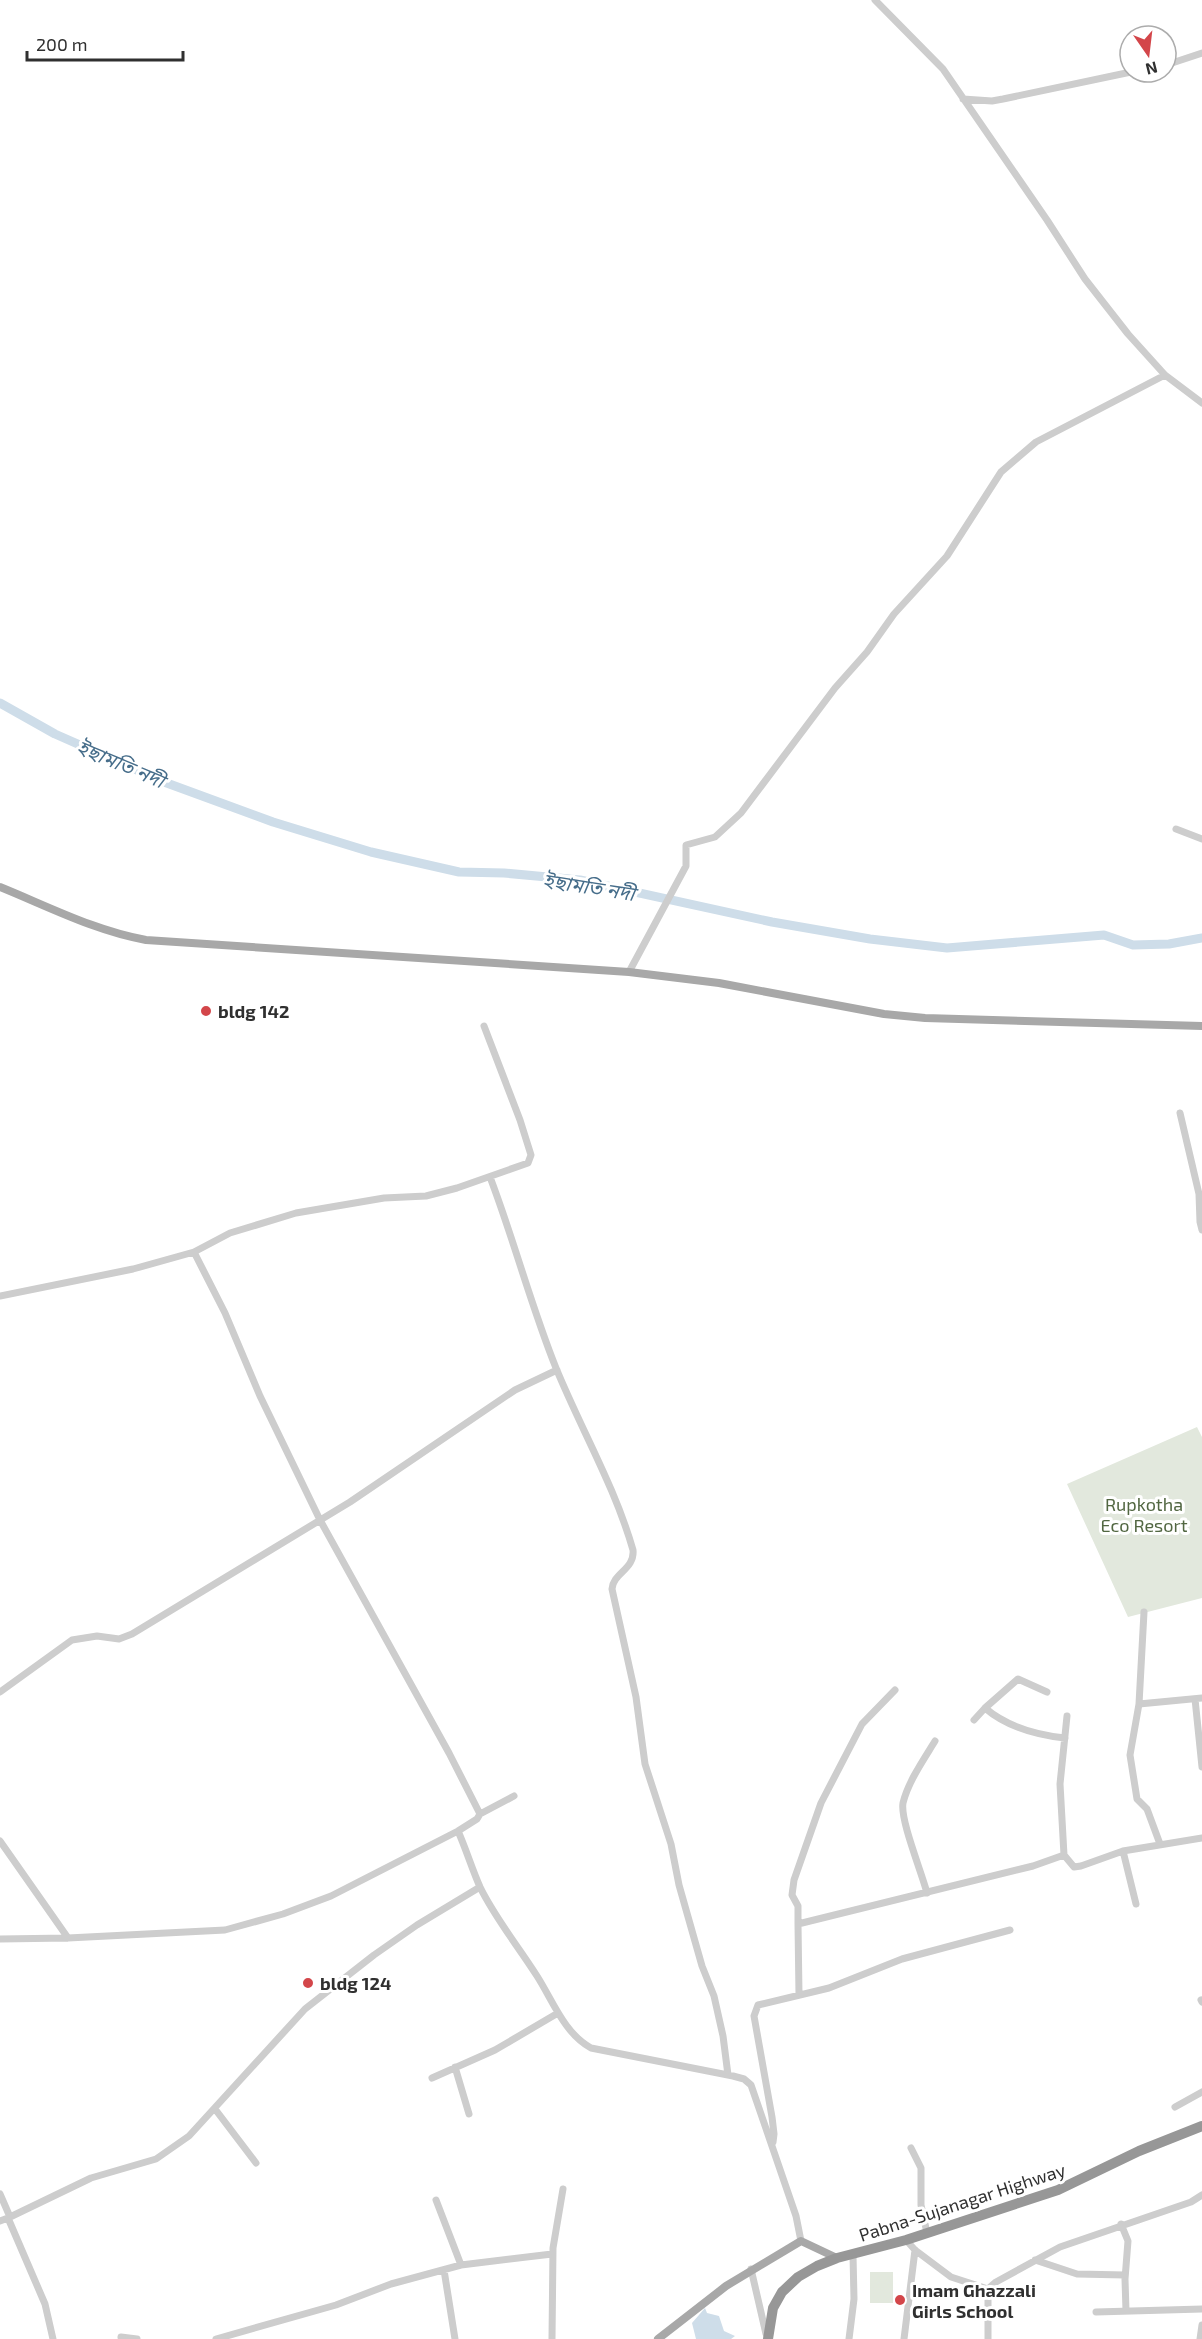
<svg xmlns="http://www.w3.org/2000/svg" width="1202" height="2339" viewBox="0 0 1202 2339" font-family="'Exo 2','Noto Sans Bengali',sans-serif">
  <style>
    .green { fill: #e2e8dd }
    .water { fill: #cedde9 }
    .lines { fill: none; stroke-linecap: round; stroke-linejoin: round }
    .river { stroke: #cedde9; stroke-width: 9 }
    .minor { stroke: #cdcdcd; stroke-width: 7 }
    .major { stroke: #a8a8a8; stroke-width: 8 }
    .highway { stroke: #979797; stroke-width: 10 }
    .poi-dot { fill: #d3464a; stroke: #fff; stroke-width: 2 }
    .labels { text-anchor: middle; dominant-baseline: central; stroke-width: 6; stroke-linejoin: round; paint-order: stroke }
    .poi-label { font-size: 18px; font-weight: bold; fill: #303030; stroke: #fff; text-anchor: start }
    .park-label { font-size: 18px; fill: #526742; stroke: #fff }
    .street-label { font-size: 18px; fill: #303030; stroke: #fff }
    .water-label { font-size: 20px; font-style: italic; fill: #466d8a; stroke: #fff }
  </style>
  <rect width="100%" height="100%" fill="#fff"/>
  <!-- green -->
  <path class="green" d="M1197,1427l5,10v161l-74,19 -61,-133z
    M870,2272h23v31h-23z"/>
  <!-- water -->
  <path class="water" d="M705,2308l2,5 12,3 5,15 11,5 -4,3h-35l-4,-16z"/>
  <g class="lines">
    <!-- river -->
    <path class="river" d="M0,703l55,31 109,48 109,40 98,30 88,20 45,1 76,7 192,42 98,17 77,9 157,-13 29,10 36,-1 33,-6"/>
    <!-- minor -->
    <path class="minor" d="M875,0l68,69 104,151 38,59 43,55 37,41 37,28
      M1166,65l36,-12
      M963,99l29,2 11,-2 128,-27
      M1176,829l26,10
      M629,972l57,-106v-21l29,-8 26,-24 94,-125 32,-36 27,-38 53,-58 54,-84 35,-30 129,-67
      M1180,1113l19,81 1,28 2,8
      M490,1177c24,63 41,129 66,191 25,61 59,119 77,182 2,19 -20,23 -21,39l24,108 9,67 26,80 8,41 23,81 12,30 9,40 5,39
      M194,1252l31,61 35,83 60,124 129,233 31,61
      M0,1296l133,-27 61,-17 36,-19 66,-20 88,-15 42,-2 31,-8 71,-25 3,-8 -11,-35 -36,-94
      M1144,1612l-5,92 63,-6
      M0,1692l72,-52 25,-4 22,3 13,-5 218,-132 165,-112 42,-20
      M1195,1699l7,68
      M1139,1704l-9,51 7,44 10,10 13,35
      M985,1708l33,-29 29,13
      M974,1720l11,-12c22,19 53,27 80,30
      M458,1831c8,18 14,38 22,56 15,31 38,59 57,89 16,25 27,57 54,72l142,28 11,3 7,6 45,131 5,25
      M0,1841l68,97
      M1123,1851l13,53
      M1064,1855l-4,-71 7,-68
      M927,1893c-5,-20 -27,-73 -24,-90 5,-21 21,-44 32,-62
      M798,1924v-18l-6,-11 2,-15 27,-77 41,-79 33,-34
      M0,1939l68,-1 157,-8 58,-16 48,-18 127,-65 19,-12 3,-5 34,-18
      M799,1995l-1,-71 235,-58 31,-11 10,12 7,-1 42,-15 79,-13
      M1201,2000l1,2
      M455,2067l14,47
      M432,2078l63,-28 63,-37
      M1175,2107l27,-15
      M215,2109l41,54
      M773,2142l1,-8 -2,-17 -18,-101 4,-11 71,-17 73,-29 108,-29
      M911,2148l10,20v37l6,28
      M0,2194l10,23
      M436,2200l25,65
      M8,2218l83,-40 65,-19 33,-23 116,-127 69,-54 43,-30 63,-38
      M0,2221l8,-3 37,86 8,35
      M1121,2224l7,17 -3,38 1,32
      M906,2240l9,10 36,27 37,12v50
      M1035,2260l42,14 48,1
      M751,2269l15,65
      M444,2270l11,69
      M988,2289l8,-7 64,-35 131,-45 11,-7
      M1096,2312l106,-3
      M121,2337l16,2
      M216,2339l120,-34 55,-21 70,-19 91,-11
      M552,2339l1,-91 10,-59
      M849,2339l5,-40 -1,-44
      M904,2339l11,-89
      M1200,2339l2,-14"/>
    <!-- major -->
    <path class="major" d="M0,887c47,19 95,44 146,53l483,32 90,11 165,31 41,4 277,8
      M658,2339l68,-53 75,-45 36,17"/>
    <!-- highway -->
    <path class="highway" d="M768,2339l5,-31 9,-16 16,-15 19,-11 20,-8 69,-18 152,-50 81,-39 63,-25"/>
  </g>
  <!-- markers -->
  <g class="poi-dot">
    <circle cx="206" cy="1011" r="6"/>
    <circle cx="308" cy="1983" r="6"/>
    <circle cx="900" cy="2300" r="6"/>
  </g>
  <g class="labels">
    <!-- poi labels -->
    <g class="poi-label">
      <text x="218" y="1011">bldg 142</text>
      <text x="320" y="1983">bldg 124</text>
      <text x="912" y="2290">Imam Ghazzali<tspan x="912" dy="21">Girls School</tspan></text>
    </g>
    <!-- park labels -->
    <g class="park-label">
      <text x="1144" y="1504">Rupkotha<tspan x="1144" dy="21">Eco Resort</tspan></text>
    </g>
    <!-- street labels -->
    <g class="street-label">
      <text transform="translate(962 2202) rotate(-18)">Pabna-Sujanagar Highway</text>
    </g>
    <!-- water labels -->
    <g class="water-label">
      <text transform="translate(121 763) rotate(23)">ইছামতি নদী</text>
      <text transform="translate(589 886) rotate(9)">ইছামতি নদী</text>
    </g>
  </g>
  <!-- north arrow -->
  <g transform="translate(1148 54) rotate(166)"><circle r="28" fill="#ffffff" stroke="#acacac" stroke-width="1.5"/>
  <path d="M0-4.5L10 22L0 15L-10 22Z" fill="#d3464a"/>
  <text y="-9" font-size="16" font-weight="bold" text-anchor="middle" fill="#303030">N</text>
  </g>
  <!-- scale -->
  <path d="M27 51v9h156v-9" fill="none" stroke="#303030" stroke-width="3"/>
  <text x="36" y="51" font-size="18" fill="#303030" stroke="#ffffff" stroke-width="4.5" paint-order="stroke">200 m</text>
</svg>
